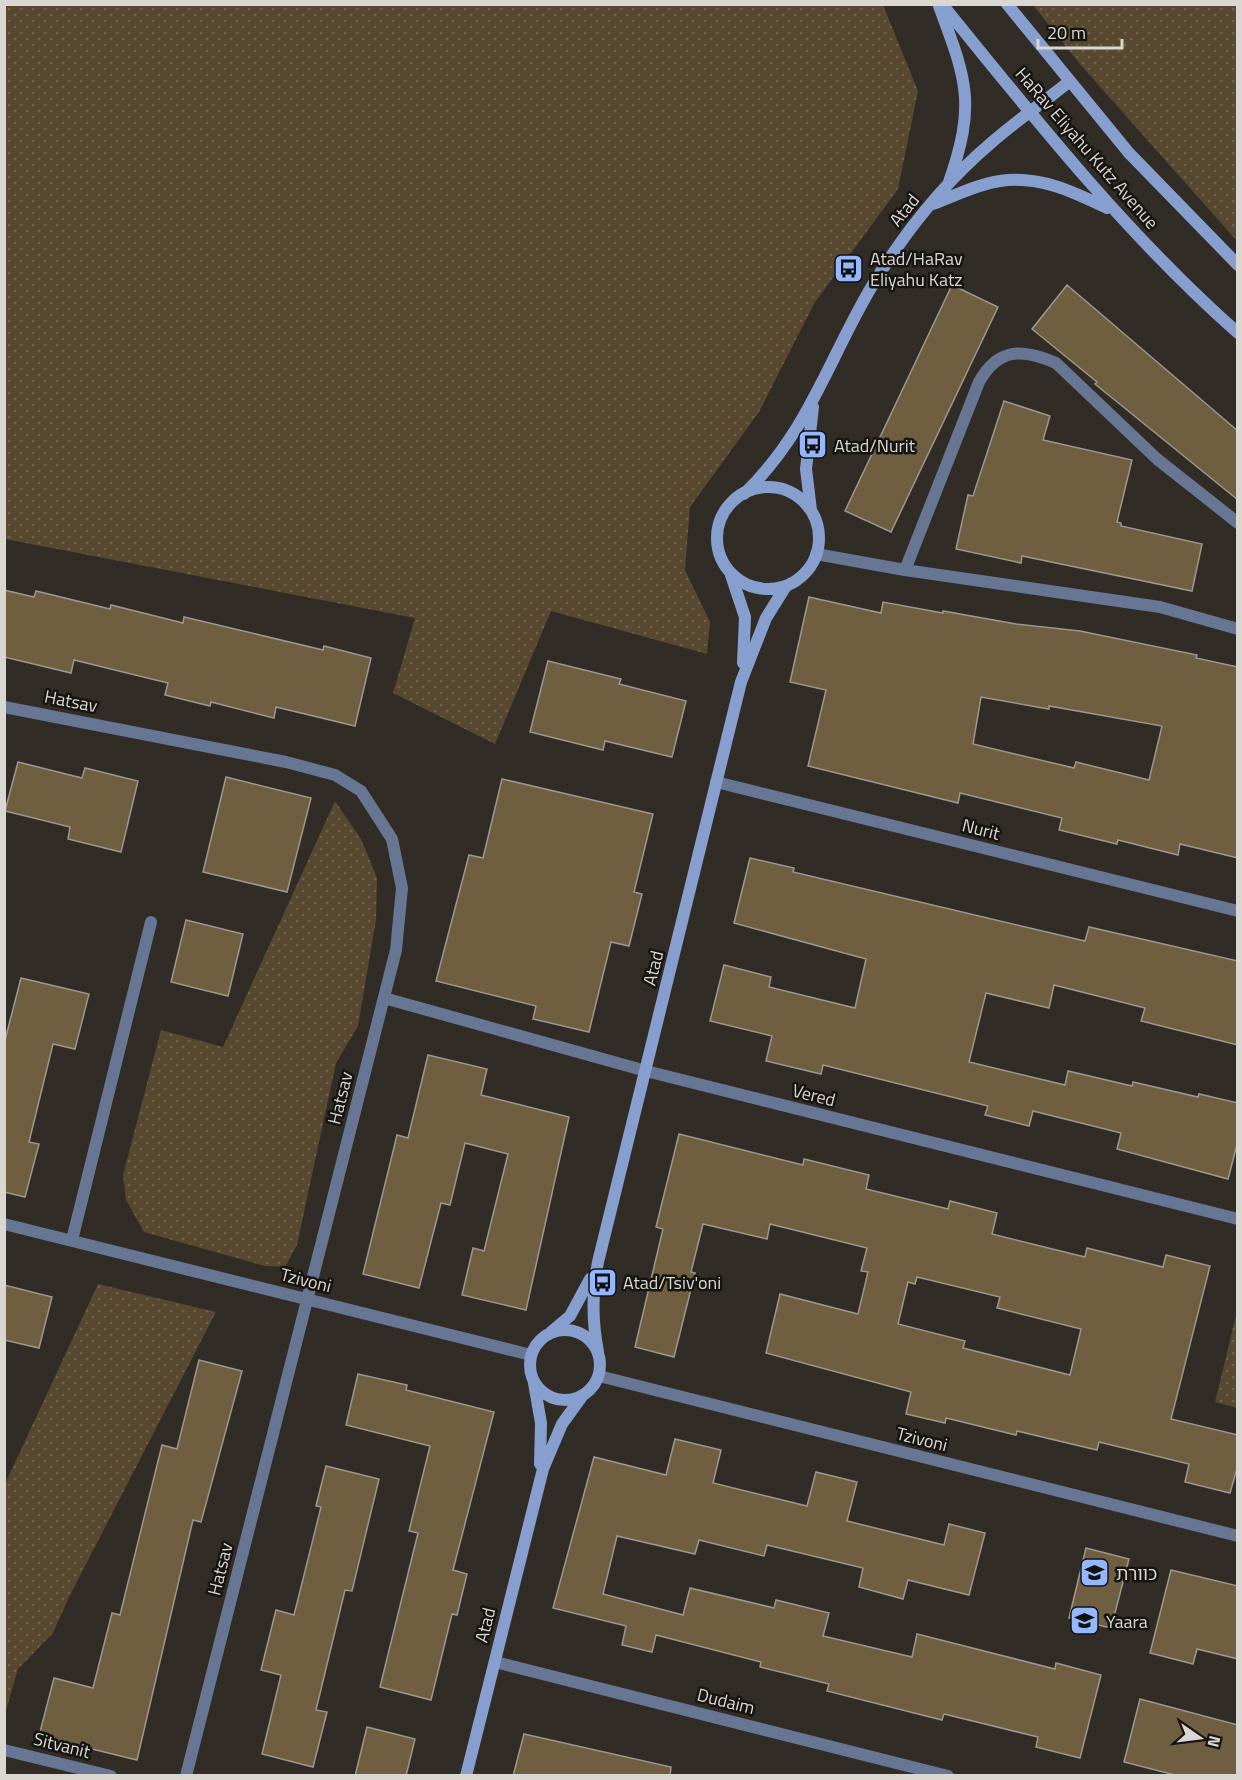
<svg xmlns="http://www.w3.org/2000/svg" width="1242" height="1780" viewBox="0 0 1242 1780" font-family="'Titillium Web','Noto Sans Hebrew',sans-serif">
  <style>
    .green { fill: url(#green-dots) }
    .building { fill: #6f5e40; stroke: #9c978f; stroke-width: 1.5; fill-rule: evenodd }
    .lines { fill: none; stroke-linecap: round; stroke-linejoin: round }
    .street { stroke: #677693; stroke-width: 12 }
    .secondary { stroke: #879fce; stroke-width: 12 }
    .labels { text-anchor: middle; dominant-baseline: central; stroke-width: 5; stroke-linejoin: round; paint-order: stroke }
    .street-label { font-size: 18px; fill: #dad7d3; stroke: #171512 }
    .poi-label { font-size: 18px; fill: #dad7d3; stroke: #171512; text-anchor: start }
  </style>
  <defs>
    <pattern id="green-dots" width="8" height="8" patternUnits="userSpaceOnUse" patternTransform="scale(1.5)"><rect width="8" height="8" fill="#57482f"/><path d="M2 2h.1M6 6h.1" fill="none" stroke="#6f624c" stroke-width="1.8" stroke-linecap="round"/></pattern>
  </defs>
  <rect width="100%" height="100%" fill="#312d26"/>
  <!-- green -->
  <path class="green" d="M4,5h879l35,86 -20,98 -83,113 -56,110 -69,95 -5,63 25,52 -3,32 -156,-43 -56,133 -102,-51 22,-75 -410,-79z
    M1033,5h204v236l-158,-178z
    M335,801l26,38 16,39 -1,42 -18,106 -22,37 -39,182 -12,22 -20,-1 -121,-34 -18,-32 -3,-25 38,-145 62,17z
    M98,1284l118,28 -147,285 -16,36 -35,36 -13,45v-230z
    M1237,1311v97l-22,-6z"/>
  <!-- building -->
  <path class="building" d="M952,285l46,22 -107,225 -46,-21z
    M1067,285l171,146v69l-143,-116 2,-2 -65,-53z
    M1004,401l46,15 -7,24 89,20 -15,62 4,1v3l81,18 -10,47 -170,-35 -1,7 -65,-14 12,-54 5,1z
    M4,590l30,7 2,-6 74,18 1,-4 72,18 1,-6 139,33 1,-4 47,12 -16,68 -79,-19 -2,11 -63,-16 -1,4 -45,-11 3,-12 -94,-23 -3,13 -67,-16z
    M809,597l72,16 2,-11 60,11v-2l73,13 64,7 117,24 -1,3 42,9v191l-58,-14 -2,11 -60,-15 -1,4 -58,-14 3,-12 -102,-25 -2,10 -150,-37 18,-76 -36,-8zM981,697l68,12v-3l113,20 -13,54 -73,-18 -2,6 -101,-24z
    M548,661l73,18 -2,5 67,17 -14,56 -67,-16 -2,9 -73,-18z
    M18,762l64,16 3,-10 53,13 -17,71 -53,-13 2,-12 -65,-16z
    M226,777l85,21 -24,94 -84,-20z
    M502,779l151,35 -19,78 8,2 -13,52 -18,-4 -22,90 -56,-13 3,-13 -100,-25 33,-126 14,3z
    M750,858l44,10 -1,4 292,69 4,-14 149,34v84l-97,-24 4,-13 -91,-23 -5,23 -63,-15 -17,69 96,23 3,-14 64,15 1,-4 65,15 1,-3 39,9v38l-10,38 -111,-30 4,-16 -88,-22 -4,15 -44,-11 3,-9 -165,-41 -2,9 -55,-13 6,-25 -62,-15 14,-56 47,12 -2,10 86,21 11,-49 -132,-36z
    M186,920l57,14 -15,62 -57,-14z
    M21,978l68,16 -14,55 -22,-5 -24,98 10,2 -14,53 -21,-5v-148z
    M428,1055l59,14 -6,26 88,22 -43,193 -64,-15 11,-47 11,3 24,-97 -43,-11 -15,62 -9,-2 -22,85 -56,-14 34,-139 11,3z
    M679,1134l124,31 1,-6 65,16 -3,14 82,20 2,-8 47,12 -5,21 93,23 2,-9 76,19 3,-12 44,11 -39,153 67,16v30l-8,28 -45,-11 4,-18 -90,-22 -2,8 -80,-19 -1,4 -70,-17 -1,5 -39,-9 5,-22 -145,-39 14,-59 78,20 10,-42 -7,-1 6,-23 -97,-24 -3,15 -64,-15 -12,48 4,1 -21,84 -39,-10 28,-118 -7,-2zM917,1277l83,20 -3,11 84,21 -11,46 -107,-27 2,-7 -67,-17 10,-42 7,2z
    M4,1285l48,12 -13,51 -35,-8z
    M199,1360l43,11 -41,151 -8,-2 -56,240 -98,-24 15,-58 39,10 19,-75 8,2 42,-170 15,4z
    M358,1374l49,11 -1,5 88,22 -41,158 14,4 -10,41 -5,-1 -21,86 -51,-13 38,-154 -9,-2 21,-85 -84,-21z
    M675,1439l46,11 -8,33 94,23 9,-34 41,10 -10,39 97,24 5,-21 36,9 -16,62 -61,-15 -5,19 -44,-12 4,-19 -96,-23 -3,11 -65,-16 -4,14 -78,-18 -14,58 80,21 7,-27 84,20 2,-8 53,13 -6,23 89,21 5,-23 138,35 1,-6 45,12 -21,83 -44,-11 2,-10 -94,-23 -2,6 -115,-29 2,-7 -69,-17 1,-5 -105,-27 -4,17 -30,-7 4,-19 -73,-18 41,-151 72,18z
    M326,1466l53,13 -27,112 -7,-1 -29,120 11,2 -14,55 -51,-13 19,-79 -20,-5 15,-60 18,5 27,-108 -5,-1z
    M1086,1548l43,11 -18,69 -42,-10z
    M1171,1570l67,16v73l-41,-10 -4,15 -43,-11z
    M1140,1699l98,26v51h-59l-55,-14z
    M367,1727l48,12 -9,37h-51z
    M524,1734l147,33 -1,9h-157z"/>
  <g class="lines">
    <!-- street -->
    <path class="street" d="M816,554l89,16 255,37 78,22
      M905,570l74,-188c19,-34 43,-34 77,-19l101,96 81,64
      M4,707l282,55 49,13 26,16 31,48 10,49 -6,62 -210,826
      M716,782l522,129
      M384,998l262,73 592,148
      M4,1224l527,131
      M72,1240l79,-318
      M599,1376l639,160
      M495,1662l453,114
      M4,1750l107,26"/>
    <!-- secondary -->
    <path class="secondary" d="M942,4c93,115 185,231 296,329
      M1007,4l122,149 109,112
      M939,6c28,75 37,98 10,176
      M933,204c21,-8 45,-20 67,-23 39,-6 74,11 107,27
      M717 538a51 51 0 1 1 102 0a51 51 0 1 1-102 0Z
      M744,494c65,-63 84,-134 128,-208 32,-53 72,-103 119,-143 25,-22 53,-41 79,-62
      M811,510l-5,-41 7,-62
      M731,575l14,42 -2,46
      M530 1365a35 35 0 1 1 70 0a35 35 0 1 1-70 0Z
      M551,1332l19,-16 20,-37
      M598,1352c-6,-32 -6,-58 0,-90l143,-580 25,-64 20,-32
      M534,1383l7,40 -1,41
      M466,1776l77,-307 19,-45 21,-29"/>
  </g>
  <!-- icons -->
  <defs>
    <symbol id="bus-square" viewBox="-11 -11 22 22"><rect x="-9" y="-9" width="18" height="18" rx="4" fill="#94b7fd" stroke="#171512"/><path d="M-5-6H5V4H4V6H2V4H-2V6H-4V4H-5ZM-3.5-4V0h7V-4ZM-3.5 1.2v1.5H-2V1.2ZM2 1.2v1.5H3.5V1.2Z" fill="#111"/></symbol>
    <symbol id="school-square" viewBox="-11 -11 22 22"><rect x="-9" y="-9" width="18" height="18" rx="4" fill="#94b7fd" stroke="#171512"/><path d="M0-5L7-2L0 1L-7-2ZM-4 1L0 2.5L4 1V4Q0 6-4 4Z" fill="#111"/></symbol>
  </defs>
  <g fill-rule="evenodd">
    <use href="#bus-square" x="832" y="252" width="33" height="33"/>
    <use href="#bus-square" x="796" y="428" width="33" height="33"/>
    <use href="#bus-square" x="586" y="1266" width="33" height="33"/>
    <use href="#school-square" x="1078" y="1556" width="33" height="33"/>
    <use href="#school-square" x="1068" y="1604" width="33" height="33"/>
  </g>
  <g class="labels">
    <!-- street labels -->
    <g class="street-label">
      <text transform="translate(1087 148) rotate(49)">HaRav Eliyahu Kutz Avenue</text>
      <text transform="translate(904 210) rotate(-51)">Atad</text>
      <text transform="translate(71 701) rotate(11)">Hatsav</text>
      <text transform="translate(981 829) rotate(14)">Nurit</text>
      <text transform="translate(653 968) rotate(-76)">Atad</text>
      <text transform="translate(814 1095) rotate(14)">Vered</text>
      <text transform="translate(340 1098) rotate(-76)">Hatsav</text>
      <text transform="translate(306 1280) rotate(14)">Tzivoni</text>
      <text transform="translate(922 1439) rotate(14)">Tzivoni</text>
      <text transform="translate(220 1569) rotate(-76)">Hatsav</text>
      <text transform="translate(485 1625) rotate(-76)">Atad</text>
      <text transform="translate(726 1701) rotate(14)">Dudaim</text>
      <text transform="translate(62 1745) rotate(14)">Sitvanit</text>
    </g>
    <!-- poi labels -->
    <g class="poi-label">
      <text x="870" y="258">Atad/HaRav<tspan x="870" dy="21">Eliyahu Katz</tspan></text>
      <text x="834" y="445">Atad/Nurit</text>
      <text x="623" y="1282">Atad/Tsiv'oni</text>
      <text x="1116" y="1573">כוורת</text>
      <text x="1106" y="1621">Yaara</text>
    </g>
  </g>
  <!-- border -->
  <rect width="1242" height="1780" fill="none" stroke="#dad7d3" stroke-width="12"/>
  <!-- north arrow -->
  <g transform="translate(1200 1738) rotate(104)" stroke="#171512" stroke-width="4.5" paint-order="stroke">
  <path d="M0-4.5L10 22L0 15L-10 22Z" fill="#dad7d3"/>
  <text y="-9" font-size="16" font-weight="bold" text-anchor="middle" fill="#dad7d3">N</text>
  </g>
  <!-- scale -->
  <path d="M1038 39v9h84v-9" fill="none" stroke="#dad7d3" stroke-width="3"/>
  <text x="1047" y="39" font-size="18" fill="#dad7d3" stroke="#171512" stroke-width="4.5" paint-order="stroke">20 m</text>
</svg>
